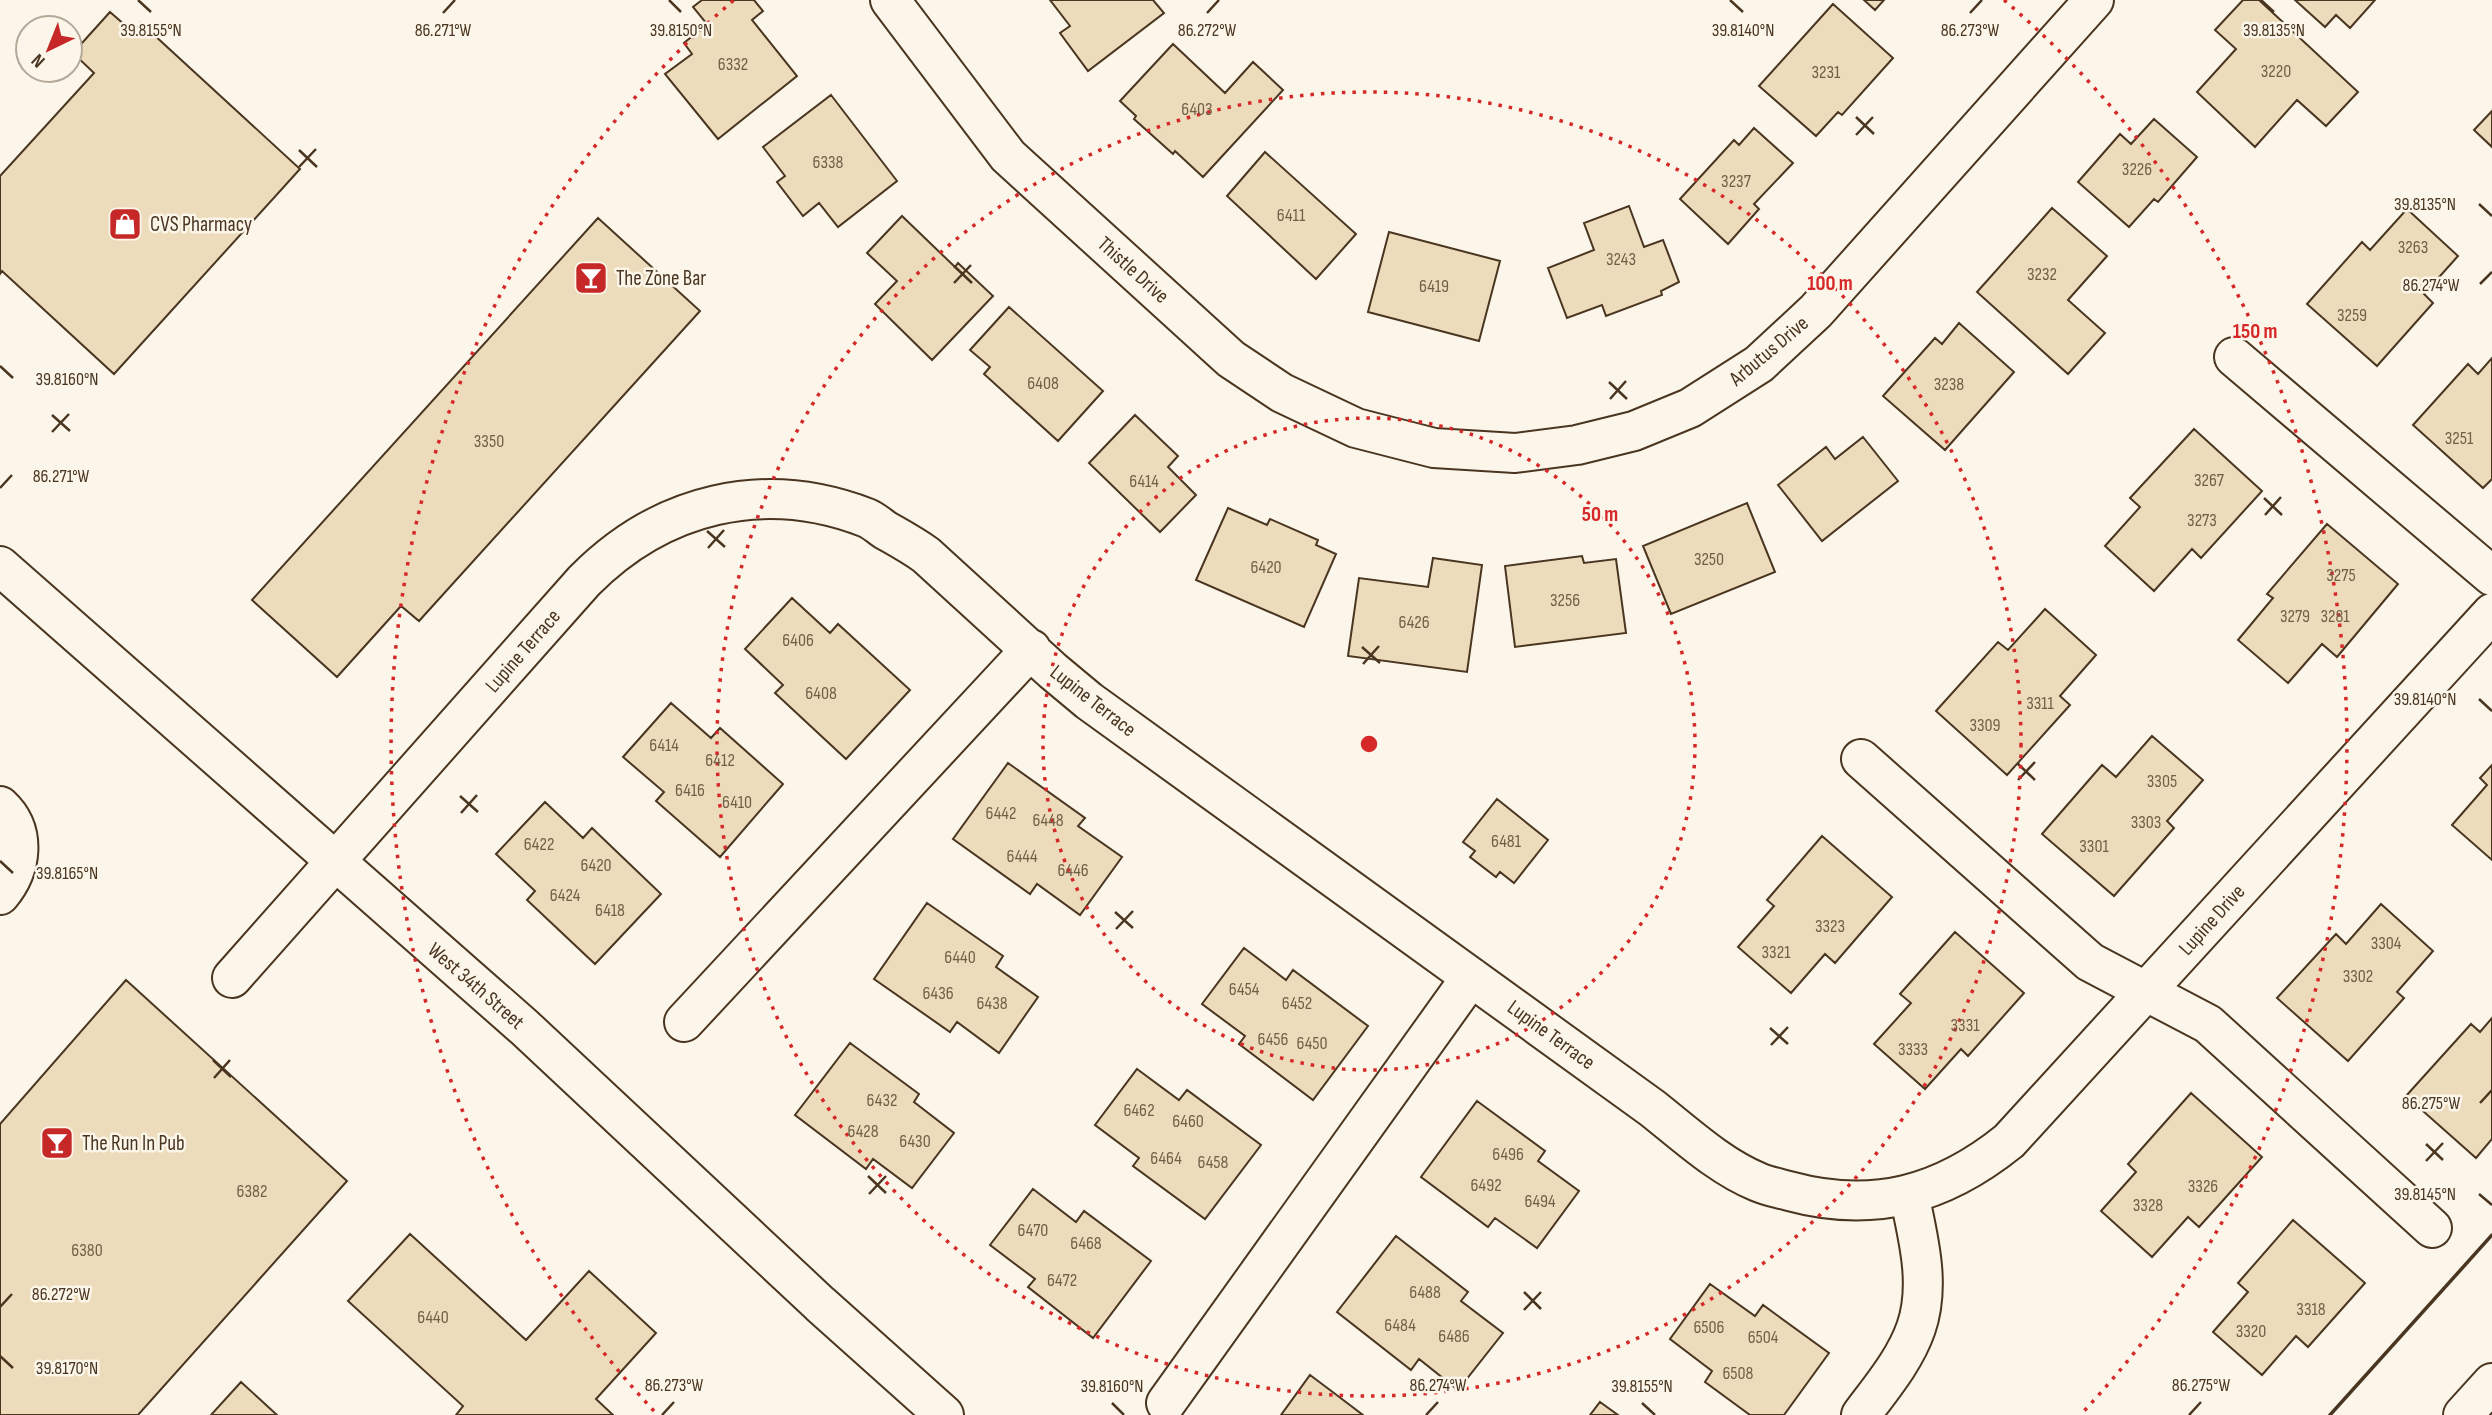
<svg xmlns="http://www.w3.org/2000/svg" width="2492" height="1415" viewBox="0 0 2492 1415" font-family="'Sofia Sans Condensed',sans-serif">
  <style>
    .building { fill: #ecdcbc; stroke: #4a3520; stroke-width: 2 }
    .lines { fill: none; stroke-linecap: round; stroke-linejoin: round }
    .minor-casing { stroke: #4a3520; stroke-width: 42 }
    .highway-casing { stroke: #4a3520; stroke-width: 42 }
    .minor { stroke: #fbf6e9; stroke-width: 38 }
    .highway { stroke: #fbf6e9; stroke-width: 38 }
    .wall { stroke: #4a3520; stroke-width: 3.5 }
    .ticks { fill: none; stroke: #4a3520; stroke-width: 2.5 }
    .ring { fill: none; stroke: #d62828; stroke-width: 3.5; stroke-dasharray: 3.5 7 }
    .labels { text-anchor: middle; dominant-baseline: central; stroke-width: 5; stroke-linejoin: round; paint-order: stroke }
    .number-label { font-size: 18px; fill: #725f47 }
    .poi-label { font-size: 21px; fill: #4a3520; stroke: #fbf6e9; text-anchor: start }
    .street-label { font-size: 21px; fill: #4a3520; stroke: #fbf6e9 }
    .ticks-label { font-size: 18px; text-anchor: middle; fill: #4a3520; stroke: #fbf6e9; stroke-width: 5; stroke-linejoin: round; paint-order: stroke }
    .centre { fill: #d62828; stroke: #fbf6e9; stroke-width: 3.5 }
    .ring-label { font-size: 21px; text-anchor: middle; font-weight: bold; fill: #d62828; stroke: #fbf6e9; stroke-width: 5; stroke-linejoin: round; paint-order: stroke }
  </style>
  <rect width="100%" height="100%" fill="#fbf6e9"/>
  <!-- building -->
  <path class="building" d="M702,0h52l9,11 -11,9 45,56 -79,63 -53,-65 27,-20 -8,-11 23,-19 -14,-17z
    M1050,0h103l11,13 -76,58 -28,-38 10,-7z
    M1864,0h20l-9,10z
    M2243,0h16l99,92 -32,34 -29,-26 -42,47 -58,-55 39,-43 -21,-19z
    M2295,0h80l-25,28 -14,-13 -11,12z
    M1833,4l60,54 -51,57 -4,-3 -22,24 -57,-50z
    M110,12l23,20 8,-9 159,146 -186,205 -112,-103 -2,3v-98l94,-103 -21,-20z
    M1173,44l52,49 28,-31 30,28 -80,87 -28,-26 -2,3 -39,-35 2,-3 -16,-15z
    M831,95l66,86 -59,46 -19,-24 -16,13 -26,-34 8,-6 -22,-29z
    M2492,111v36l-18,-17z
    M2154,119l43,38 -39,45 -4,-3 -25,28 -51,-45 42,-48 11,10z
    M1754,128l39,35 -39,41 5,5 -31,35 -48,-45 54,-59 5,5z
    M1265,152l91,82 -40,45 -89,-83z
    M1629,206l15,41 19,-7 16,42 -18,9 1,4 -56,21 -4,-11 -35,13 -19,-50 46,-18 -10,-27z
    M2052,208l55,48 -39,44 37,33 -37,41 -91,-82z
    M2407,209l51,47 -34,38 9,9 -56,63 -70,-62 55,-62 8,8z
    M902,216l53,51 3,-4 35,33 -61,64 -57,-56 22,-23 -30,-28z
    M598,218l102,93 -281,310 -18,-15 -64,71 -85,-77z
    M1389,232l111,29 -21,80 -111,-29z
    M1009,307l94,84 -45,50 -74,-67 6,-7 -20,-17z
    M1959,323l55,49 -69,78 -62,-54 52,-58 7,6z
    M2492,358v121l-9,9 -70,-63 55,-61 10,10z
    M1135,415l43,41 -10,11 28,28 -36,37 -71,-69z
    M2194,429l68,62 -61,67 -9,-9 -38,42 -49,-45 35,-39 -10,-9z
    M1863,437l35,44 -76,60 -44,-56 48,-38 9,12z
    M1747,503l28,69 -104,42 -28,-68z
    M1228,508l39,17 3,-6 48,21 -2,5 20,9 -32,73 -108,-47z
    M2327,524l71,60 -61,73 -15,-13 -34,39 -50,-43 35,-42 -6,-4z
    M1582,556l2,7 32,-4 10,74 -111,14 -10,-81z
    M1433,558l49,7 -15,107 -119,-16 11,-78 69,9z
    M792,598l38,35 8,-9 72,66 -64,69 -71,-66 8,-8 -38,-36z
    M2045,609l51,46 -36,41 10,9 -63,70 -71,-64 62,-69 10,8z
    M671,703l40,35 9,-10 63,56 -63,73 -64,-56 8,-9 -41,-35z
    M2152,736l51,44 -36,41 7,7 -60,68 -72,-62 60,-69 14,12z
    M1008,763l77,55 -7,8 44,31 -42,58 -43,-31 -7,10 -77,-55z
    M2492,765v95l-40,-35 35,-40 -7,-7z
    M1497,799l51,41 -34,43 -14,-11 -4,5 -26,-20 5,-6 -12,-9z
    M545,802l38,36 9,-10 69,66 -66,70 -68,-64 8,-9 -39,-37z
    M1822,836l70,61 -57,66 -10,-9 -34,39 -53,-46 36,-41 -7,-6z
    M927,903l76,53 -7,11 42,30 -39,56 -42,-31 -7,10 -76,-53z
    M2381,904l52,47 -36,41 7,6 -56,63 -71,-63 59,-64 10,10z
    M1955,932l69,61 -56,63 -7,-7 -36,40 -51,-45 37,-41 -11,-9z
    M1244,948l42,32 7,-10 75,56 -55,74 -74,-56 6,-8 -43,-32z
    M126,980l221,201 -209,234h-138v-291z
    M2492,1018v121l-16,19 -70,-62 65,-72 9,8z
    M850,1043l69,51 -5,8 40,31 -42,55 -39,-29 -7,10 -71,-54z
    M1137,1069l42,31 8,-10 74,55 -56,74 -72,-53 6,-8 -44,-33z
    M2191,1093l71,64 -63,70 -11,-10 -36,40 -51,-46 35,-39 -8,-8z
    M1477,1101l68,50 -7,10 41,30 -42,57 -42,-30 -7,9 -67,-50z
    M1033,1189l43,33 8,-11 67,50 -58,77 -65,-51 7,-8 -45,-34z
    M2293,1220l72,63 -57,64 -12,-11 -34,39 -49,-43 35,-40 -10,-9z
    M410,1234l116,106 63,-69 67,62 -60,66 17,16h-157l7,-9 -115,-105z
    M1396,1236l72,56 -7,9 42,32 -45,57 -39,-31 -8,11 -74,-58z
    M1710,1284l45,32 8,-11 66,48 -45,62h-34l-45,-33 7,-11 -42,-32z
    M1310,1375l24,18 29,22h-82z
    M241,1382l36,33h-66z
    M1600,1402l18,13h-28z"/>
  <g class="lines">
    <defs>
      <path id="minor" d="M890,0l118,156 223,203 51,34 74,35 78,20 81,5 62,-8 57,-14 56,-23 69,-44 57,-53 278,-311
        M2234,357l258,219
        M0,566l524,461 296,277 124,111
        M1861,759l229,203 118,62 224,204
        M0,806c27,25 22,63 0,89
        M232,978l352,-397c77,-78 180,-103 283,-63 7,3 12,8 18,12 14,8 27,15 41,25l127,116 36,30 563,407c33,26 67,58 106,74 9,4 20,6 31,9 84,23 153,4 220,-50l483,-528
        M684,1022l347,-373
        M1166,1403l305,-426
        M1861,1415c20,-27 44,-55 55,-87 15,-43 2,-91 -7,-134"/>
      <path id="highway" d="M2463,1415l29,-32"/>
    </defs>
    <!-- minor casing -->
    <use href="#minor" class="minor-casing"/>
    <!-- highway casing -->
    <use href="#highway" class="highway-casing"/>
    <!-- minor -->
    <use href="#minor" class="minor"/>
    <!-- highway -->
    <use href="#highway" class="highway"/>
    <!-- wall -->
    <path class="wall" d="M2330,1415l162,-180"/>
  </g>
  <!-- ticks -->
  <path class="ticks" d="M138,0l13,12M669,0l12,12M1730,0l13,12M2261,0l13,12M443,13l12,-13M1207,13l12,-13M1970,13l12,-13M1856,117l18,17M1856,135l17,-18M299,150l18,17M299,167l17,-18M2479,204l13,12M954,266l18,17M954,283l17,-18M2480,284l12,-12M0,366l13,12M1609,382l18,17M1610,399l16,-18M52,415l18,16M52,432l17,-18M0,488l12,-13M2264,498l18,17M2265,515l16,-18M707,531l18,16M708,548l16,-18M1362,647l18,16M1363,664l16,-18M2479,699l13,12M2017,763l18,17M2018,780l17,-18M460,796l18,16M461,813l16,-18M0,861l13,12M1115,912l18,16M1116,929l17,-18M1770,1028l18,16M1771,1045l17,-18M213,1060l18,17M214,1078l16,-18M2480,1103l12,-13M2426,1144l17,16M2426,1161l17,-18M868,1176l18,17M869,1194l17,-18M2479,1194l13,11M1524,1292l17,17M0,1307l12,-13M1524,1310l17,-18M0,1356l13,12M1112,1403l12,12M1642,1403l13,12M662,1415l12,-13M1426,1415l12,-13M2189,1415l12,-13"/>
  <!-- distance rings -->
  <g class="ring">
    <circle cx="1369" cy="744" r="326"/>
    <circle cx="1369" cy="744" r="652"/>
    <path d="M654 1411A978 978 0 0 1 734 0M2004 0A978 978 0 0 1 2084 1411"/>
  </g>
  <!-- icons -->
  <defs>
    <symbol id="shop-square" viewBox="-11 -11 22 22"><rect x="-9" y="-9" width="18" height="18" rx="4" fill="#c62828" stroke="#fbf6e9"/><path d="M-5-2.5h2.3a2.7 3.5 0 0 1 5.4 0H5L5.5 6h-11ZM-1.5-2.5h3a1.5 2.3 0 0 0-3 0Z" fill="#fff"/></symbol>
    <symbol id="bar-square" viewBox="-11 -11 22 22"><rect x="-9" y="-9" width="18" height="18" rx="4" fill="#c62828" stroke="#fbf6e9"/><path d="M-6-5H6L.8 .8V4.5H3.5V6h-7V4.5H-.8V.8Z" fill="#fff"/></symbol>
  </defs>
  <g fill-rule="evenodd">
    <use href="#shop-square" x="106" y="205" width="38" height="38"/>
    <use href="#bar-square" x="572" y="259" width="38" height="38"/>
    <use href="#bar-square" x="38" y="1124" width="38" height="38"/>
  </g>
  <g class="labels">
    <!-- number labels -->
    <g class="number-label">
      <text x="733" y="64">6332</text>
      <text x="2276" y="71">3220</text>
      <text x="1826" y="72">3231</text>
      <text x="1197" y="109">6403</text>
      <text x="828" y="162">6338</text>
      <text x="2137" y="169">3226</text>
      <text x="1736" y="181">3237</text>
      <text x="1291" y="215">6411</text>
      <text x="2413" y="247">3263</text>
      <text x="1621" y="259">3243</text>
      <text x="2042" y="274">3232</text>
      <text x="1434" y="286">6419</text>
      <text x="2352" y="315">3259</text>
      <text x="1043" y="383">6408</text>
      <text x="1949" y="384">3238</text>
      <text x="2459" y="438">3251</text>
      <text x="489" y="441">3350</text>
      <text x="2209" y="480">3267</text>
      <text x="1144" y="481">6414</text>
      <text x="2202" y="520">3273</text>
      <text x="1709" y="559">3250</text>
      <text x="1266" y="567">6420</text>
      <text x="2341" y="575">3275</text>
      <text x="1565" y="600">3256</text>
      <text x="2295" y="616">3279</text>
      <text x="2335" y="616">3281</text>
      <text x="1414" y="622">6426</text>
      <text x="798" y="640">6406</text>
      <text x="821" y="693">6408</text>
      <text x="2040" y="703">3311</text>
      <text x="1985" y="725">3309</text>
      <text x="664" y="745">6414</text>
      <text x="720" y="760">6412</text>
      <text x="2162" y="781">3305</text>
      <text x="690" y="790">6416</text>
      <text x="737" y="802">6410</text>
      <text x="1001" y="813">6442</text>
      <text x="1048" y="820">6448</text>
      <text x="2146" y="822">3303</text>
      <text x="1506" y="841">6481</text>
      <text x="539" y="844">6422</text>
      <text x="2094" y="846">3301</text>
      <text x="1022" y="856">6444</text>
      <text x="596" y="865">6420</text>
      <text x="1073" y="870">6446</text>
      <text x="565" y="895">6424</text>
      <text x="610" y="910">6418</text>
      <text x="1830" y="926">3323</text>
      <text x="2386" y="943">3304</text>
      <text x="1776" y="952">3321</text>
      <text x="960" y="957">6440</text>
      <text x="2358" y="976">3302</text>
      <text x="1244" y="989">6454</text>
      <text x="938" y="993">6436</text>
      <text x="992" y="1003">6438</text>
      <text x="1297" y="1003">6452</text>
      <text x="1965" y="1025">3331</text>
      <text x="1273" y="1039">6456</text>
      <text x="1312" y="1043">6450</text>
      <text x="1913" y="1049">3333</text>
      <text x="882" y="1100">6432</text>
      <text x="1139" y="1110">6462</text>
      <text x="1188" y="1121">6460</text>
      <text x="863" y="1131">6428</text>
      <text x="915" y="1141">6430</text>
      <text x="1508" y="1154">6496</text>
      <text x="1166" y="1158">6464</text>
      <text x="1213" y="1162">6458</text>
      <text x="1486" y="1185">6492</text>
      <text x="2203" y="1186">3326</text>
      <text x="252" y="1191">6382</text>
      <text x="1540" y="1201">6494</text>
      <text x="2148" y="1205">3328</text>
      <text x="1033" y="1230">6470</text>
      <text x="1086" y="1243">6468</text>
      <text x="87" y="1250">6380</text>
      <text x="1062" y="1280">6472</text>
      <text x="1425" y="1292">6488</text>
      <text x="2311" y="1309">3318</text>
      <text x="433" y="1317">6440</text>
      <text x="1400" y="1325">6484</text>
      <text x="1709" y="1327">6506</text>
      <text x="2251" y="1331">3320</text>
      <text x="1454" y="1336">6486</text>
      <text x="1763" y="1337">6504</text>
      <text x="1738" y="1373">6508</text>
    </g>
    <!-- poi labels -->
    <g class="poi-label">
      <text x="150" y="224">CVS Pharmacy</text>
      <text x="616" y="278">The Zone Bar</text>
      <text x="82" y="1143">The Run In Pub</text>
    </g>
    <!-- street labels -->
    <g class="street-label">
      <text transform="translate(1133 270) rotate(42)">Thistle Drive</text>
      <text transform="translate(1769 351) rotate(-40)">Arbutus Drive</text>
      <text transform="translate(523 651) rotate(-49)">Lupine Terrace</text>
      <text transform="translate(1093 701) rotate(38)">Lupine Terrace</text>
      <text transform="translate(2212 920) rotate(-48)">Lupine Drive</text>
      <text transform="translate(476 986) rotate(41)">West 34th Street</text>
      <text transform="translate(1551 1035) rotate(36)">Lupine Terrace</text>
    </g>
  </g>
  <g class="ticks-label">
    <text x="151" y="36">39.8155°N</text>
    <text x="681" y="36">39.8150°N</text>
    <text x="1743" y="36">39.8140°N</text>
    <text x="2274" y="36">39.8135°N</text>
    <text x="443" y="36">86.271°W</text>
    <text x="1207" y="36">86.272°W</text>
    <text x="1970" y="36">86.273°W</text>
    <text x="2425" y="210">39.8135°N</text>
    <text x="2431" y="291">86.274°W</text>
    <text x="67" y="385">39.8160°N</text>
    <text x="61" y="482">86.271°W</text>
    <text x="2425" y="705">39.8140°N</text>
    <text x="67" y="879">39.8165°N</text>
    <text x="2431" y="1109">86.275°W</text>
    <text x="2425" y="1200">39.8145°N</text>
    <text x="61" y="1300">86.272°W</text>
    <text x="67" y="1374">39.8170°N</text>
    <text x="674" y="1391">86.273°W</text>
    <text x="1438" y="1391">86.274°W</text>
    <text x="2201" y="1391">86.275°W</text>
    <text x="1112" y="1392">39.8160°N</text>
    <text x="1642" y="1392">39.8155°N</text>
  </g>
  <circle cx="1369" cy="744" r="10" class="centre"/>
  <g class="ring-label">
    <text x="1830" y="290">100 m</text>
    <text x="2255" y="338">150 m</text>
    <text x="1600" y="521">50 m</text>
  </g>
  <!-- north arrow -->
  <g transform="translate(49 49) rotate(223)"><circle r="33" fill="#fbf6e9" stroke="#b4a999" stroke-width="2"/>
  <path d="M0-5L12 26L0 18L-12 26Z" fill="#c62828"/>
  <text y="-10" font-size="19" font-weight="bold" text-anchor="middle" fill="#4a3520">N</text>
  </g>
</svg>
